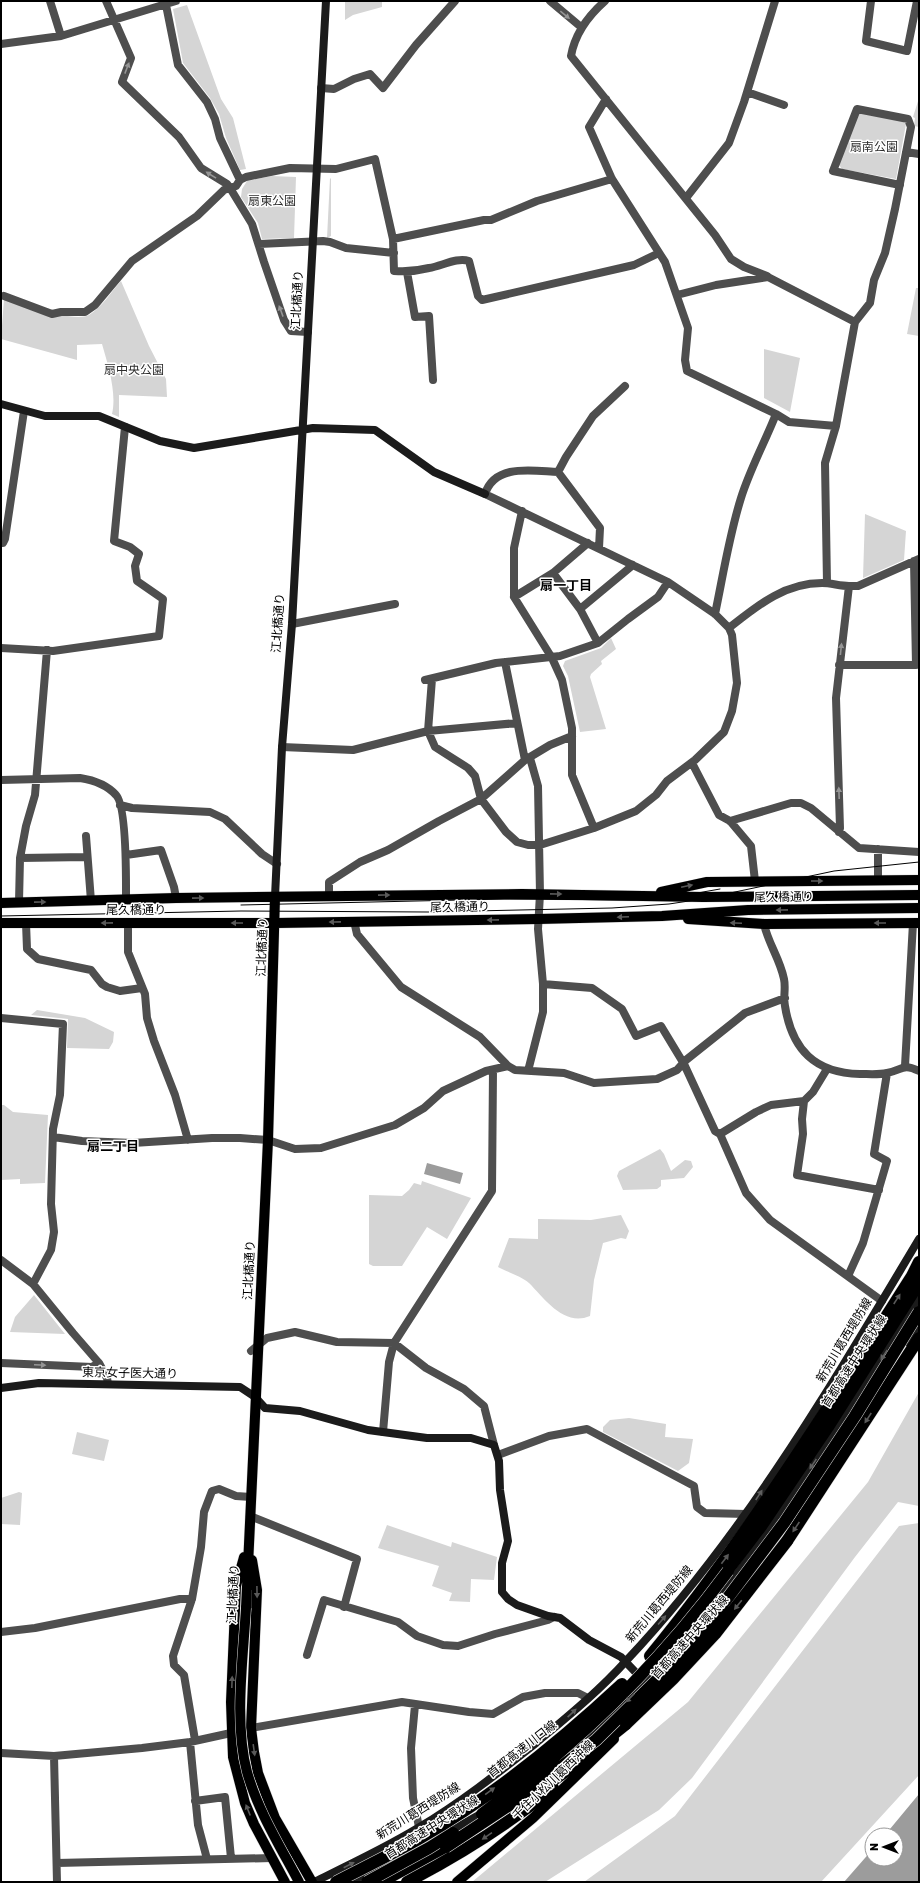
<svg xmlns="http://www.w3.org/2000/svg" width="920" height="1883" viewBox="0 0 920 1883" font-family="Rubik,'Noto Sans JP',sans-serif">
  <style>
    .green { fill: #d5d5d5 }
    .water { fill: #9c9c9c }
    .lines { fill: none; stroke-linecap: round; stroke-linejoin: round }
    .primary-casing { stroke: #dbdbdb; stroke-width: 11 }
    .highway-casing { stroke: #dbdbdb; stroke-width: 13 }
    .street { stroke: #4e4e4e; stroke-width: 8 }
    .secondary { stroke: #1b1b1b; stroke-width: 8 }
    .primary { stroke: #000; stroke-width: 10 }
    .highway { stroke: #000; stroke-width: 12 }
    .tram { stroke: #000; stroke-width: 1 }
    .primary-bridge-casing { stroke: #dbdbdb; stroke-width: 11; stroke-linecap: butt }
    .highway-bridge-casing { stroke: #dbdbdb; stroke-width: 13; stroke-linecap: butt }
    .primary-bridge { stroke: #000; stroke-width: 10 }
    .highway-bridge { stroke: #000; stroke-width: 12 }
    .oneway { fill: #959595 }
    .oneway2 { fill: #595959 }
    .oneway3 { fill: #5f5f5f }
    .labels { text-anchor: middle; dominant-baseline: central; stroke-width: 3; stroke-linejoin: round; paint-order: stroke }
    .park-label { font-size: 12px; fill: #2c2c2c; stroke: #fff }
    .street-label { font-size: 12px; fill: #000; stroke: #fff }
    .neighbourhood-label { font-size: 13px; font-weight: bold; fill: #000; stroke: #fff }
  </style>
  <rect width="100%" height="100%" fill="#fff"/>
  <!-- green -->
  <path class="green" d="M345,1h37v6l-29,8 -8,5z
    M187,5l34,94 12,19 13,51 -6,1 -14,-32 -7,-24 -9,-16 -27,-35 -10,-54z
    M919,98v29l-5,-1 1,-8 -2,-1z
    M863,112l39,9 4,3 -10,55 -54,-10 -3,-4 19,-51z
    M272,176l24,1 -2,61 -32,1 -4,-16 -17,-26 1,-8 5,-8z
    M330,178l1,1v57l-4,2z
    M121,281l28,65 17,33 1,18 -48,-2v22l-7,-3c5,-21 -4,-49 -10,-70l-25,1v15l-76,-21 3,-40c17,5 70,24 85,16 13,-8 22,-23 32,-34z
    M916,288h3v48l-12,-2z
    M764,349l36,9 -10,54 -26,-14z
    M865,514l41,17 -2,29 -41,18z
    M611,638l5,11 -15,12 1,3 -11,10 -1,3 16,52 -26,3 -12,-56 -5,-10 2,-5 36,-13z
    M37,1010l48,8 29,14 -1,10 -4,7 -42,-1 1,-29 -37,-4z
    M1,1105h3l9,7 35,3 -3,68 -25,1v-5l-19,1z
    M660,1149l4,5 7,17 14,-11 6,1 2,6 -9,11 -23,2v6l-4,3 -34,1 -6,-14 2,-5z
    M422,1181l49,17 -24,41 -20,-12 -25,39h-29l-4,-2v-69l33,1 7,-6 5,-7 7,2z
    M621,1215l8,16 -3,8 -5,-1 -18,5 -9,37 -4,36c-26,11 -45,-17 -61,-33 -8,-7 -22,-11 -31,-16l11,-29 29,1v-20l53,1z
    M34,1295l31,39 -55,-2 5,-15z
    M919,1392v114l-21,-4 -43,55 -163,221 -33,32 -114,72h-73l216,-180 180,-220z
    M629,1418l37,6 -1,13 28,2 -4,24 -11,8 -75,-39v-5l7,-7z
    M77,1432l32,8 -5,21 -32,-7z
    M19,1492l3,1 -2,32 -19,-1v-26z
    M919,1523v252l-98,107h-237l91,-66 224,-290z
    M387,1525l64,22 1,-5 45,15 -3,23 -23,-1 -1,23 -21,-1 3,-8 -20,-7 7,-20 -61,-18z"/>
  <!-- water -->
  <path class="water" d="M427,1163l36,10 -3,11 -36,-10z
    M919,1794v88h-75l28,-32v9h24v-24h-11z"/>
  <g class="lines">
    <defs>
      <path id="primary" d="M661,892l46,-10 212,-2
        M1,903l175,-5 346,-4 181,3 216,-2
        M688,919l76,5 155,-1
        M1,923h275l262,-4 124,-3 86,-6 171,-2
        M244,1557l-8,29 -5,116 2,55 12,46 9,21 31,58
        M252,1560l5,30 -6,138 3,24 4,21 17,45 37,64
        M246,1608l22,-468 7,-243
        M457,1882l76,-64 81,-79"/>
      <path id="highway" d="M787,1541l132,-203
        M721,1579l41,-54 66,-98 91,-144
        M650,1656c98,-119 179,-250 262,-380l7,-14
        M539,1790l36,-25 51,-41
        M381,1882l73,-40
        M407,1882c52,-27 100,-57 146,-94"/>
    </defs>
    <!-- primary casing -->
    <use href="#primary" class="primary-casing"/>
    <!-- highway casing -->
    <use href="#highway" class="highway-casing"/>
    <!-- street -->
    <path class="street" d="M50,1l11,35
      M106,1l25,57 -9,24 57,55 22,31 26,16 3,4 22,36 12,38 20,58 7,11 17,1
      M550,1l31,26
      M605,1c-17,15 -30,32 -34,55l144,179 16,24 13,8 23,9
      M871,1l-5,40 41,10 10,-50
      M166,5l12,60 29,37 8,17 5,19 20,42
      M1,44l60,-8 115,-35
      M321,88l13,1 20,-10 16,-5 13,14 33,-43 39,-44
      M747,92l37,13
      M606,99l-17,28 23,52 53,83 23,66 -3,32 2,11 89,43 13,8 47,4
      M906,152l13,2
      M686,198l43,-55 15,-41 31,-101
      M393,239l91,-19h7l46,-19 75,-22
      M259,244l64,-3 7,1 16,6 48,5
      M407,272l8,45 14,-1 4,64
      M677,295l39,-10 52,-8 87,45 -19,104 -11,37 2,120
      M4,296l48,18 9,-2h24l10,-7 37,-44 65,-45 27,-26 12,-4 4,-6 6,-3 44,-9 46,1 39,-10 18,80 1,32c12,1 23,0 35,-3 13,-2 28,-11 40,-7l9,35 4,4 152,-35 25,-12
      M855,322l15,-19 4,-23 11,-27 10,-44 16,-82 -3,-8 -51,-10 -24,62 67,14
      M558,472l8,-15 27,-41 32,-30
      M522,511l-8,37v49l38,61 10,22 10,48v47l22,53
      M1,543h2l2,-4 19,-128
      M599,548l1,-20 -42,-56c-25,-1 -63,-9 -73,22l183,88 47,32 14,14c28,-22 55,-45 93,-45 9,0 18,3 27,3
      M553,573l27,36 18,34
      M514,597l39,-24 35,-30
      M580,609l53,-44
      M715,614c8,-38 14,-78 26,-116 9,-29 24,-56 35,-84
      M292,624l103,-20
      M1,648l52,3 106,-15 4,-37 -26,-18 -2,-15 4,-12 -9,-7 -16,-6 11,-114
      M505,662l20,98
      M839,665h77l-2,-104
      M432,679l-4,52 7,16 33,21 7,8 6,23 25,33 11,10 11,3h12l54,-17 42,-17 20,-16 11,-14 28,-21 29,-28 8,-21 5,-28 -5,-48 -3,-7
      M425,680l71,-17 64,-7 38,-13 30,-24 30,-22 10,-15
      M282,747l71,3 75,-19 89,-8
      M692,763l27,52 11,6 21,25 4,35
      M1,780l79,-2c13,2 27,7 36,17 11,11 10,86 10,104
      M120,805l12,3 78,4 15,7 37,35 15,10
      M730,821l61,-18h10l10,5 48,40 60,4
      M839,832l1,-4 -4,-130 13,-112h9l61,-27
      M86,836l5,65
      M878,849v32
      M126,855l35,-5 13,37 2,11
      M20,858l67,-1
      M329,896v-14l31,-20 28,-12 51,-29 42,-22 44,-39 25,-15 22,-9
      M19,902l1,-44 6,-32 9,-31 12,-145
      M354,921l3,13 44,53 79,50 28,29 7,4 49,3 30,10 63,-4 20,-9 9,-10 59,-47 40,-15
      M26,923l1,26 11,10 53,11 11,14 5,3 13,4 22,-3
      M128,923v29l17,42 2,24 7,23 21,54 13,45
      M764,924c4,19 16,35 20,55 2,9 -1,18 1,27 7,44 30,67 75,68 8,0 19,1 27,-1 16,-3 15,-10 32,-2
      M543,984l49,4 30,21 14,27 25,-10 23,38 31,67 5,3 26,59 24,27 112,81
      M1,1018l62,6 -3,71 -7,34 -2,75 3,28 -3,18 -18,34
      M905,1066l8,-143
      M528,1071l15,-59v-28l-5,-55 2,-35 -2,-108 -8,-28
      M804,1101l-2,18 1,15 -6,41 82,15
      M720,1134l36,-22 15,-7 33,-4 9,-9 14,-23
      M53,1137l29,4 51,2 79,-5h28l28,2 27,9 26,-1 74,-23 29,-17 19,-17 43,-20 22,-5
      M1,1260l32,24 40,49 26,30 8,15 1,6
      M848,1276l15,-33 24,-82 -13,-7 13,-81
      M251,1351l16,-13 28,-6 42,10 57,1 32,25 38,21 20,17 10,39
      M1,1363l91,4 7,-4
      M383,1432l6,-70 5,-19 98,-152 1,-121
      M498,1455l51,-19 38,-7 107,57 3,21 8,6 41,1
      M250,1516l107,43 -13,48
      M1,1632l34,-4 145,-29h12
      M307,1655l17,-55 74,22 19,14 26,9 15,1 37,-12 53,-14 6,-3
      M415,1705l-4,43 2,50 6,29
      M251,1728l151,-26 67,10 24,2 30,-17 22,-4h33l10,5
      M195,1740l-11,-65 -10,-10 -1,-9 19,-57 9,-52 3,-35 8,-21 7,-2 17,7 15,1
      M190,1742l8,83 9,34
      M1,1753l53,3 3,126
      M54,1756l88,-8 48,-6 41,-9
      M195,1801l30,-4 6,61
      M57,1863l215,-5"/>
    <!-- secondary -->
    <path class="secondary" d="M1,404l44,12h54l61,25 34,7 119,-20 62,2 59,42 51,22
      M275,897l7,-150 10,-123 34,-623
      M909,1343l10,-17
      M1,1388l38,-5 201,4 15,10 10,11 35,3 68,19 59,8h44l23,7 5,16 1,29 8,51 -6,22v29l6,7 9,6 31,11 12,2 29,22 32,17 21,22
      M573,1751c37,-33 75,-67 108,-105 47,-56 89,-117 129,-178 38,-56 75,-112 109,-170
      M447,1833l39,-22
      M314,1882c35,-17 71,-34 104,-54 42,-25 80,-55 118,-85 31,-26 63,-52 90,-82 118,-125 205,-275 293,-422
      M349,1882l47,-22"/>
    <!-- primary -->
    <use href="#primary" class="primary"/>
    <!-- highway -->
    <use href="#highway" class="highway"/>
    <!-- tram -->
    <path class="tram" d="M241,905l263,-6 127,1 38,-2 51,-9
      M1,916l240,-5 187,1 184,-4 57,-4 33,-5 132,-28 85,-9"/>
    <defs>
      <path id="primary-bridge" d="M246,1608c-3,51 -12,115 1,164 11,39 33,74 52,110"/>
      <path id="highway-bridge" d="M626,1724l47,-45 42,-45 72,-93
        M482,1814c93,-68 177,-149 246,-243
        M446,1847l74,-49 76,-58 70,-69 39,-43 79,-105 71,-107 64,-104
        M336,1882c29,-15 58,-29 86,-45 70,-40 141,-98 200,-153
        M367,1882l62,-34 24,-15"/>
    </defs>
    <!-- primary-bridge casing -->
    <use href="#primary-bridge" class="primary-bridge-casing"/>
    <!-- highway-bridge casing -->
    <use href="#highway-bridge" class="highway-bridge-casing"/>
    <!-- primary-bridge -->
    <use href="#primary-bridge" class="primary-bridge"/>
    <!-- highway-bridge -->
    <use href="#highway-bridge" class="highway-bridge"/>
  </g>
  <!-- one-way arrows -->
  <defs><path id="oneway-solid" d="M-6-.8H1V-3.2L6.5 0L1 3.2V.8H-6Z"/></defs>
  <g class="oneway">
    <use href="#oneway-solid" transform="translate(565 15) rotate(39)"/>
    <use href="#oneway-solid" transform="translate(127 68) rotate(-69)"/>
    <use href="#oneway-solid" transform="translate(211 175) rotate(-148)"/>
    <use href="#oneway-solid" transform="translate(281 311) rotate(-110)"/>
    <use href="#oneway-solid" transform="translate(841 649) rotate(-84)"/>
    <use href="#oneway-solid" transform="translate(839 793) rotate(-92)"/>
    <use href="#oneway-solid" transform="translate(40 1365) rotate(3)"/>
  </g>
  <g class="oneway2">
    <use href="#oneway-solid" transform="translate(817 881)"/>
    <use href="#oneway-solid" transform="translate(687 886) rotate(-12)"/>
    <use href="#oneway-solid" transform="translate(556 894) rotate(1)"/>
    <use href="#oneway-solid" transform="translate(384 895) rotate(-1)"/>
    <use href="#oneway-solid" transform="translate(198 898) rotate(-1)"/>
    <use href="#oneway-solid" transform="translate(40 902) rotate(-1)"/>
    <use href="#oneway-solid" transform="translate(782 910) rotate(179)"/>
    <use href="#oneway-solid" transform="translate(623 917) rotate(178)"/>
    <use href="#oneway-solid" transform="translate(493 920) rotate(179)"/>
    <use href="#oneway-solid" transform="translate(335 922) rotate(179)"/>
    <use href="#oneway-solid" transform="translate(107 923) rotate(179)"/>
    <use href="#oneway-solid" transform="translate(237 923) rotate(-180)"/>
    <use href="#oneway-solid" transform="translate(736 923) rotate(-177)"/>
    <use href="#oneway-solid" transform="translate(880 923) rotate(180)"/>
    <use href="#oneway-solid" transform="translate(897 1299) rotate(-57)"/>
    <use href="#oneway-solid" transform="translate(868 1418) rotate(123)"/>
    <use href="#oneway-solid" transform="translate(796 1527) rotate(124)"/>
    <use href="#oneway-solid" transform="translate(725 1559) rotate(-53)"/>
    <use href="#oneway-solid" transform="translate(257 1592) rotate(89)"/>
    <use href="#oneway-solid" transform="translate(738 1605) rotate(129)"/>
    <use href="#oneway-solid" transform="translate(232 1682) rotate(-88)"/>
    <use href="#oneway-solid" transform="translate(254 1750) rotate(82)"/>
    <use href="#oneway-solid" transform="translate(490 1791) rotate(-36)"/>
    <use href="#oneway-solid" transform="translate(248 1810) rotate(-112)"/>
    <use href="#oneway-solid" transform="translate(487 1836) rotate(146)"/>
  </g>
  <g class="oneway3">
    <use href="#oneway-solid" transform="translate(884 1355) rotate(123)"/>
    <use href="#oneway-solid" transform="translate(813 1464) rotate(124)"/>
    <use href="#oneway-solid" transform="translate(759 1495) rotate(-57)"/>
    <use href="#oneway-solid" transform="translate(662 1620) rotate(-49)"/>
    <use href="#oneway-solid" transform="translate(630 1698) rotate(135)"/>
    <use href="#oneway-solid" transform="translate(572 1713) rotate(-43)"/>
    <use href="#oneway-solid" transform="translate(349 1865) rotate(-27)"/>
  </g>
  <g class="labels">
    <!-- park labels -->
    <g class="park-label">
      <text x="874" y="147">扇南公園</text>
      <text x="272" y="201">扇東公園</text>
      <text x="134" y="370">扇中央公園</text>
    </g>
    <!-- street labels -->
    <g class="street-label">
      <text transform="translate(297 300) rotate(-87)">江北橋通り</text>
      <text transform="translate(278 623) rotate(-86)">江北橋通り</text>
      <text transform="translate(784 897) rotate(-1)">尾久橋通り</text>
      <text transform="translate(460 907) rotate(-1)">尾久橋通り</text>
      <text x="136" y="910">尾久橋通り</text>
      <text transform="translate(262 947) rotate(-88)">江北橋通り</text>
      <text transform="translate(249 1270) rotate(-87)">江北橋通り</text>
      <text transform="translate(844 1340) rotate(-59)">新荒川葛西堤防線</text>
      <text transform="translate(854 1361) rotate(-57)">首都高速中央環状線</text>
      <text transform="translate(130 1373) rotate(1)">東京女子医大通り</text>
      <text transform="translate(233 1594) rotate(-87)">江北橋通り</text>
      <text transform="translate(659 1604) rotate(-50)">新荒川葛西堤防線</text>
      <text transform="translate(690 1637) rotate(-48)">首都高速中央環状線</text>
      <text transform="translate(522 1749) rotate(-38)">首都高速川口線</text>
      <text transform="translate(553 1780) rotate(-44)">千住小松川葛西沖線</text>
      <text transform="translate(418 1811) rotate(-32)">新荒川葛西堤防線</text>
      <text transform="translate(432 1827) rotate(-32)">首都高速中央環状線</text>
    </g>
    <!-- neighbourhood labels -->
    <g class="neighbourhood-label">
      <text x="566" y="585">扇一丁目</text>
      <text x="113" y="1146">扇二丁目</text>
    </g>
  </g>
  <!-- border -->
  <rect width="920" height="1883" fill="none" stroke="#000000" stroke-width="4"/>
  <!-- north arrow -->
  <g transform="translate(884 1847) rotate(270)"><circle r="19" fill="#ffffff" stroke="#999999"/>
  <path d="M0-3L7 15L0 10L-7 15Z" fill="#000000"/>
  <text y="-6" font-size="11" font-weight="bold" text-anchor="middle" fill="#000000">N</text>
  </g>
</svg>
